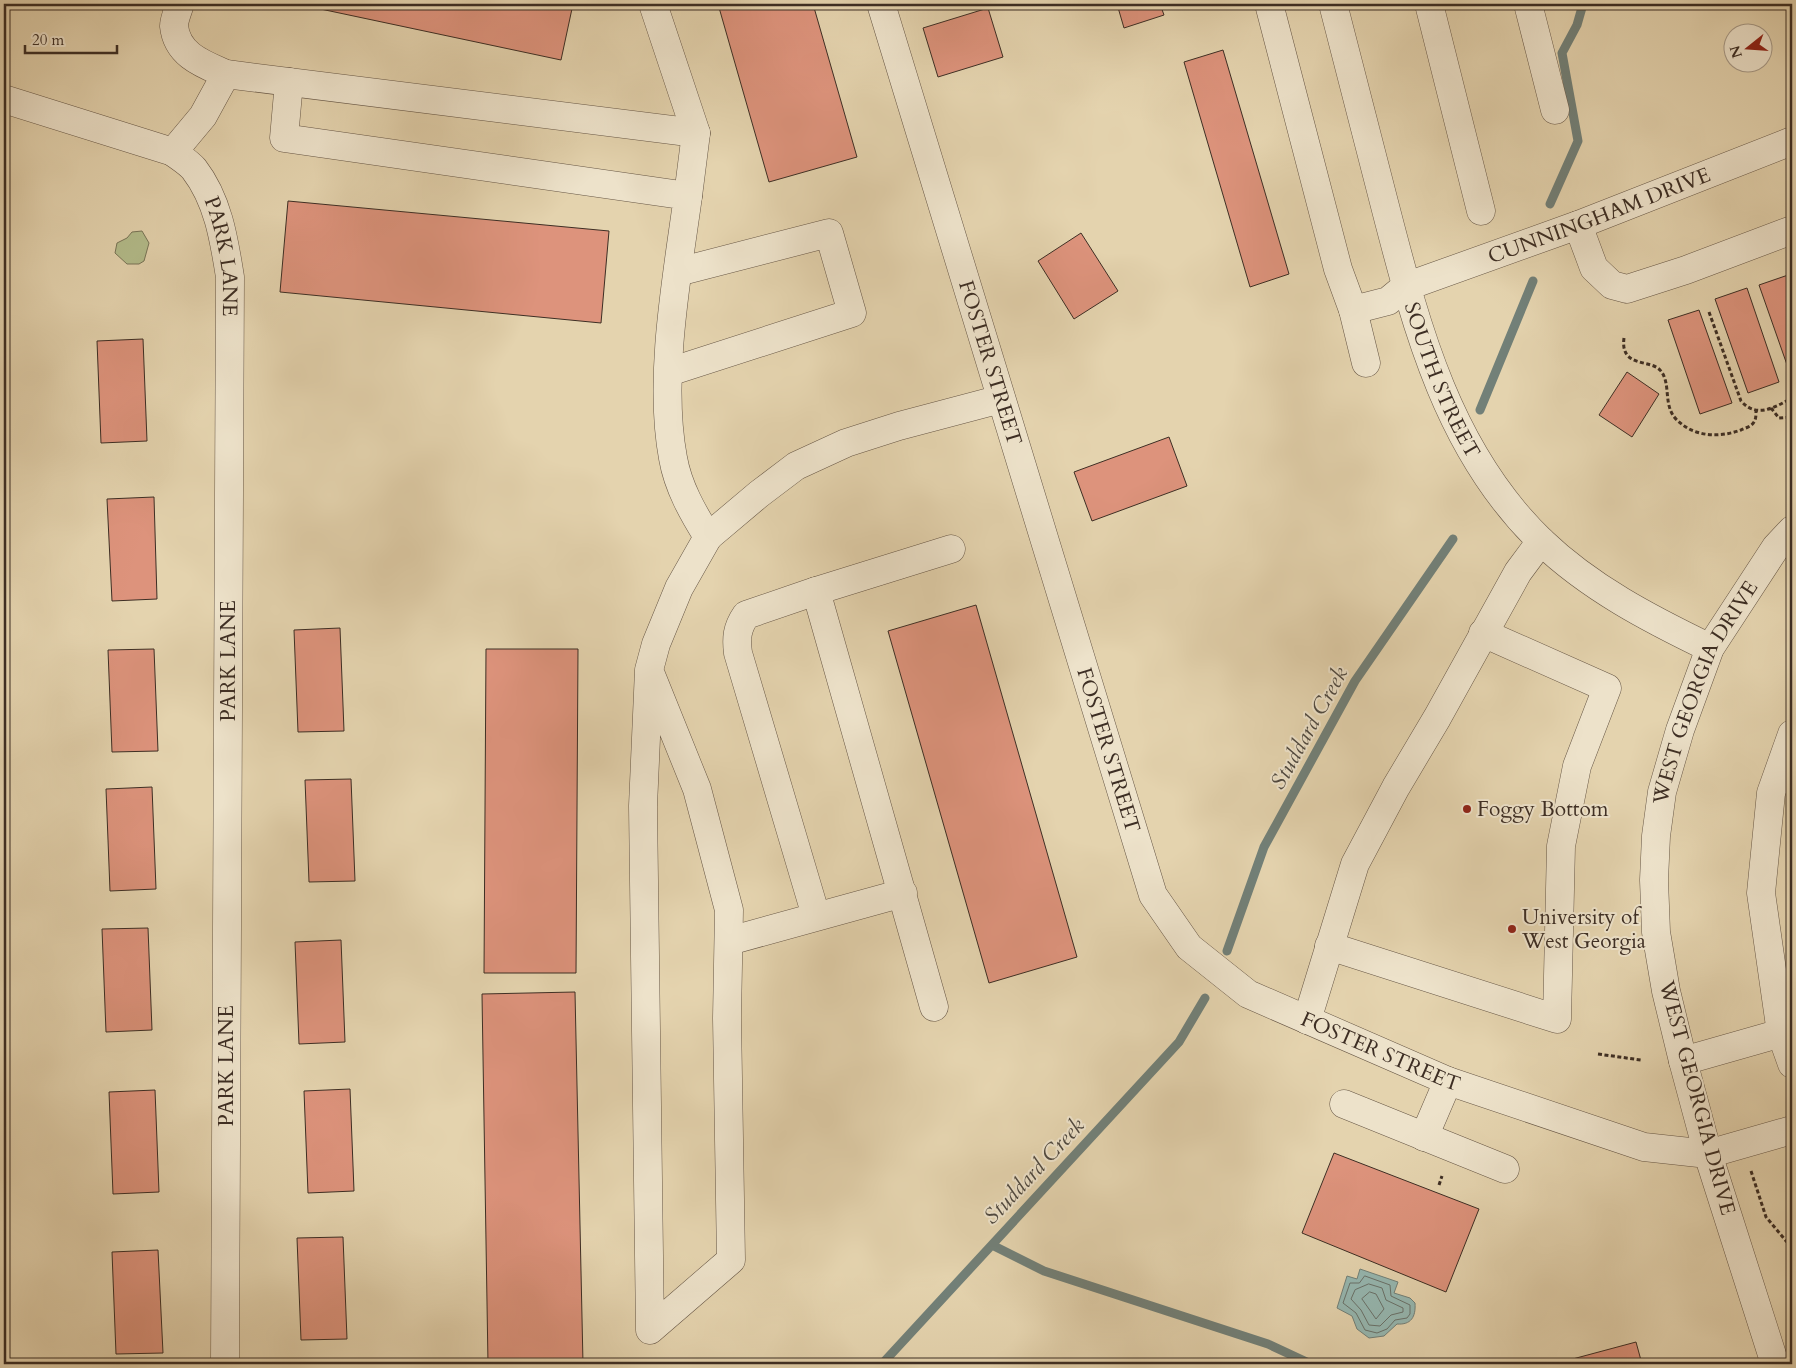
<svg xmlns="http://www.w3.org/2000/svg" width="1796" height="1368" viewBox="0 0 1796 1368" font-family="Cardo,serif">
  <style>
    .green { fill: #b3bc8b; stroke: #787558 }
    .water { fill: #96b7b0; stroke: #728078 }
    .lines { fill: none; stroke-linecap: round; stroke-linejoin: round }
    .shore { stroke: #6a726a; stroke-width: 1 }
    .stream { stroke: #728078; stroke-width: 9 }
    .building { fill: #dd937c; stroke: #3d2e24 }
    .minor-casing { stroke: #675746; stroke-width: 29 }
    .path { stroke: #3d2e24; stroke-width: 3; stroke-dasharray: 4 2.5; stroke-linecap: butt }
    .minor { stroke: #ede2ca; stroke-width: 28 }
    .poi-dot { fill: #8f2418; stroke: #ede2ca; stroke-width: 2 }
    .labels { text-anchor: middle; dominant-baseline: central; stroke-width: 4; stroke-linejoin: round; paint-order: stroke }
    .street-label { font-size: 21px; fill: #3d2e24; stroke: #ede2ca }
    .poi-label { font-size: 21px; fill: #3d2e24; stroke: #ede2ca; text-anchor: start }
    .water-label { font-size: 22px; font-style: italic; fill: #4f4940; stroke: #ede2ca }
  </style>
  <rect width="100%" height="100%" fill="#e4d3ae"/>
  <filter id="stains"><feTurbulence type="fractalNoise" baseFrequency=".004" numOctaves="4"/><feColorMatrix values="0 0 0 0 .2 0 0 0 0 .09 0 0 0 0 .02 0 0 0 .5 -.17"/></filter>
  <radialGradient id="worn" r=".72"><stop offset=".6" stop-color="#630" stop-opacity="0"/><stop offset="1" stop-color="#630" stop-opacity=".3"/></radialGradient>
  <!-- green -->
  <path class="green" d="M142,231l7,12 -5,18 -5,3h-12l-12,-11 2,-10 10,-5 5,-6z"/>
  <!-- water -->
  <path class="water" d="M1360,1269l38,13 -4,11 16,5 5,5c1,14 -4,22 -18,21l-13,12 -15,2 -12,-9 -5,-13 -15,-8 10,-32 10,3z"/>
  <g class="lines">
    <!-- shore -->
    <path class="shore" d="M1365,1276l25,9 1,11 19,9v9l-3,4 -12,2 -8,9 -10,4 -12,-3 -9,-17 -13,-10 7,-20h9z
      M1369,1284l13,4 4,12 17,8v4l-12,3 -11,11 -11,-1 -8,-15 -10,-11 4,-9z
      M1370,1292l6,2 8,15 -8,10 -14,-20z"/>
    <!-- stream -->
    <path class="stream" d="M1550,204l28,-63 -16,-88 15,-28 6,-21
      M1480,410l53,-129
      M1227,951l37,-104 91,-166 98,-142
      M992,1245l52,26 224,73 43,20
      M882,1364l297,-322 26,-44"/>
  </g>
  <!-- building -->
  <path class="building" d="M297,4h276l-12,56z
    M718,4h95l44,153 -88,25z
    M1117,4h43l4,11 -40,13z
    M1787,4h5v14z
    M988,8l15,49 -65,20 -15,-49z
    M1223,50l66,224 -39,13 -66,-225z
    M288,201l321,30 -8,92 -321,-31z
    M1081,233l37,58 -44,28 -36,-58z
    M1791,274l1,5v100l-33,-94z
    M1747,288l32,94 -31,11 -33,-94z
    M1699,310l33,93 -32,11 -32,-94z
    M143,339l4,102 -46,2 -4,-102z
    M1627,372l32,22 -27,43 -33,-22z
    M1169,437l18,49 -95,35 -18,-49z
    M154,497l3,102 -45,2 -5,-102z
    M976,605l101,352 -88,26 -101,-352z
    M340,628l4,103 -46,1 -4,-102z
    M154,649l4,102 -46,1 -4,-102z
    M486,649h92l-2,324h-92z
    M351,779l4,102 -46,1 -4,-102z
    M152,787l4,102 -46,2 -4,-102z
    M148,928l4,102 -46,2 -4,-103z
    M341,940l4,102 -46,2 -4,-102z
    M575,992l8,372h-95l-6,-370z
    M350,1089l4,102 -46,2 -4,-102z
    M155,1090l4,102 -46,2 -4,-102z
    M1334,1153l145,56 -33,83 -144,-59z
    M343,1237l4,102 -46,1 -4,-102z
    M158,1250l5,103 -47,1 -4,-102z
    M1636,1342l6,22h-88z"/>
  <g class="lines">
    <defs>
      <g id="minor">
        <path d="M180,4c-2,6 -6,16 -6,22 3,29 29,38 52,48l470,59"/>
        <path d="M653,4l43,129 -8,63"/>
        <path id="s1" d="M881,4l272,891 36,52 59,47 200,87 196,66 64,7 84,-24"/>
        <path d="M1269,4l69,265 15,41 13,53"/>
        <path id="s2" d="M1333,4c18,69 35,137 53,206 31,120 63,242 155,331 49,47 109,78 169,107"/>
        <path d="M1429,4l52,207"/>
        <path d="M1528,4l27,106"/>
        <path d="M289,82l-5,56 404,58c-11,80 -30,183 -15,262 5,29 20,55 35,79l-29,51 -23,56 -7,26 48,119 32,121 -2,108 4,242 -81,70 -7,-524 6,-136"/>
        <path id="s3" d="M4,99l169,53c6,5 15,10 21,17 24,31 30,70 36,108l-5,1087"/>
        <path d="M173,152l30,-36 23,-42"/>
        <path d="M1578,225l16,43 18,17 15,4 59,-19 106,-40"/>
        <path id="s4" d="M1353,310l35,-9 17,-14 173,-62 214,-84"/>
        <path d="M669,372l183,-59 -23,-80 -151,39"/>
        <path d="M708,537l51,-43 37,-28 50,-23 53,-17 102,-27"/>
        <path d="M816,591l-70,24c-9,13 -10,23 -8,38l78,263"/>
        <path d="M1792,734l-21,59 -10,100 20,140 11,31"/>
        <path d="M729,941l174,-48"/>
        <path d="M1329,946l228,73 4,-173 16,-80 30,-78 -124,-55"/>
        <path d="M934,1007l-118,-416 135,-42"/>
        <path d="M1307,1020l48,-156 41,-77 41,-69 81,-146 23,-31"/>
        <path d="M1683,1061l109,-31"/>
        <path d="M1344,1104l161,65"/>
        <path d="M1424,1137l24,-56"/>
        <path id="s5" d="M1775,1364l-67,-210 -25,-93 -17,-70 -10,-59 -2,-52 2,-44 6,-44 18,-62 30,-82 66,-101 16,-17"/>
      </g>
    </defs>
    <!-- minor casing -->
    <use href="#minor" class="minor-casing"/>
    <!-- path -->
    <path class="path" d="M1709,312l32,89c16,18 34,6 51,-3
      M1624,338c-4,30 26,21 36,32 12,13 2,36 17,50 17,17 42,18 64,10 4,-2 10,-3 13,-8 2,-3 2,-7 2,-11
      M1771,408l8,10 13,-1
      M1598,1054l43,6
      M1751,1171l15,46 26,31
      M1439,1185l3,-9"/>
    <!-- minor -->
    <use href="#minor" class="minor"/>
  </g>
  <!-- markers -->
  <g class="poi-dot">
    <circle cx="1467" cy="809" r="5"/>
    <circle cx="1512" cy="929" r="5"/>
  </g>
  <g class="labels">
    <!-- street labels -->
    <g class="street-label">
      <text stroke="none"><textPath href="#s4" startOffset="265">CUNNINGHAM DRIVE</textPath></text>
      <text stroke="none"><textPath href="#s3" startOffset="298">PARK LANE</textPath></text>
      <text stroke="none"><textPath href="#s1" startOffset="375">FOSTER STREET</textPath></text>
      <text stroke="none"><textPath href="#s2" startOffset="392">SOUTH STREET</textPath></text>
      <text transform="translate(228 661) rotate(-90)">PARK LANE</text>
      <text stroke="none"><textPath href="#s5" startOffset="698">WEST GEORGIA DRIVE</textPath></text>
      <text stroke="none"><textPath href="#s1" startOffset="780">FOSTER STREET</textPath></text>
      <text stroke="none"><textPath href="#s1" startOffset="1215">FOSTER STREET</textPath></text>
      <text transform="translate(226 1066) rotate(-90)">PARK LANE</text>
      <text transform="translate(1697 1098) rotate(75)">WEST GEORGIA DRIVE</text>
    </g>
    <!-- poi labels -->
    <g class="poi-label">
      <text x="1477" y="809">Foggy Bottom</text>
      <text x="1522" y="917">University of<tspan x="1522" dy="24">West Georgia</tspan></text>
    </g>
    <!-- water labels -->
    <g class="water-label">
      <text transform="translate(1309 728) rotate(-61)">Studdard Creek</text>
      <text transform="translate(1034 1171) rotate(-47)">Studdard Creek</text>
    </g>
  </g>
  <!-- margin -->
  <rect width="1796" height="1368" fill="none" stroke="#e4d3ae" stroke-width="20"/>
  <rect x="5" y="5" width="1786" height="1358" fill="none" stroke="#3d2e24" stroke-width="2.5"/>
  <rect x="10" y="10" width="1776" height="1348" fill="none" stroke="#3d2e24"/>
  <!-- north arrow -->
  <g transform="translate(1748 48) rotate(253)"><circle r="24" fill="#ede2ca" stroke="#a79a88"/>
  <path d="M0-4L9 19L0 12L-9 19Z" fill="#8f2418"/>
  <text y="-8" font-size="14" font-weight="bold" text-anchor="middle" fill="#3d2e24">N</text>
  </g>
  <!-- scale -->
  <path d="M25 45v8h92v-8" fill="none" stroke="#3d2e24" stroke-width="2.5"/>
  <text x="32" y="45" font-size="15" fill="#3d2e24" stroke="#ede2ca" stroke-width="4" paint-order="stroke">20 m</text>
  <rect width="100%" height="100%" filter="url(#stains)"/>
  <rect width="100%" height="100%" fill="url(#worn)"/>
</svg>
